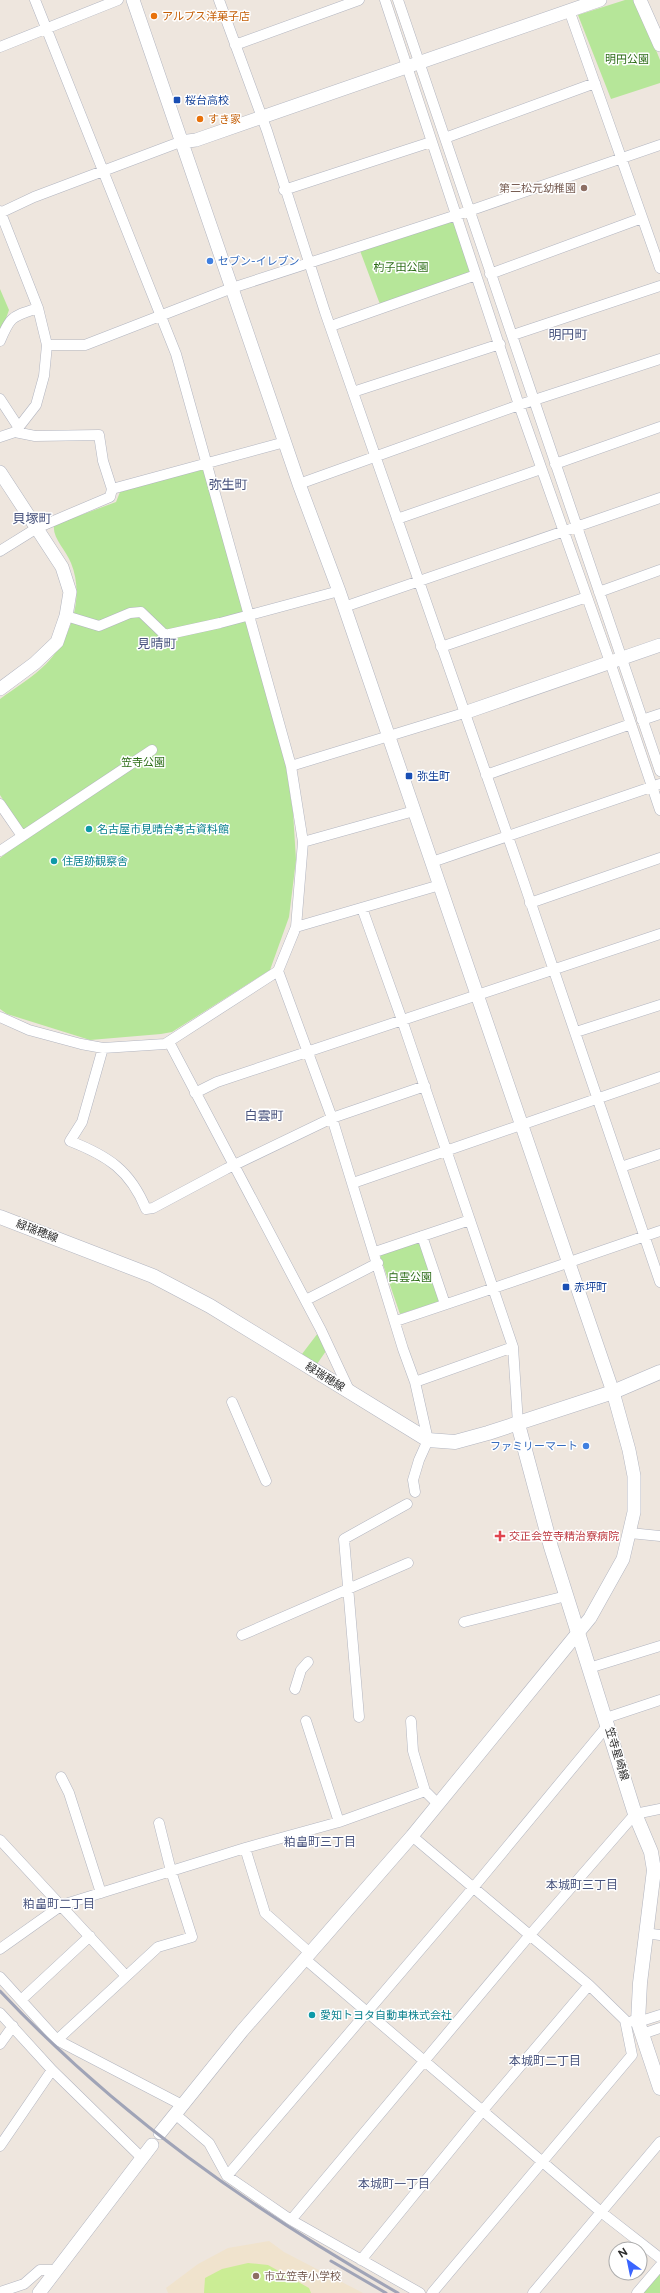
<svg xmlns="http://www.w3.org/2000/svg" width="660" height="2293" viewBox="0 0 660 2293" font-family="Figtree,'Noto Sans JP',sans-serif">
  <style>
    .education { fill: #f0e3cd }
    .green { fill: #b6e699 }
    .pitch { fill: #cbed95 }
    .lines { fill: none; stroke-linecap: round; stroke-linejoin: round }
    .minor-casing { stroke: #b2b5c0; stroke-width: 11 }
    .tertiary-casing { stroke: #b2b5c0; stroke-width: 14 }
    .secondary-casing { stroke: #b2b5c0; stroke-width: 15 }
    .minor { stroke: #fff; stroke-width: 10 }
    .tertiary { stroke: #fff; stroke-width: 13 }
    .secondary { stroke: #fff; stroke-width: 14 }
    .rail { stroke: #a0a4b7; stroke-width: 3 }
    .food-dot { fill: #e8710a; stroke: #fff; stroke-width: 1.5 }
    .transit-dot { fill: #1a4fb4; stroke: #fff; stroke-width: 1.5 }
    .education-dot { fill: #8d6e63; stroke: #fff; stroke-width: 1.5 }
    .shop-dot { fill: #3f7fe0; stroke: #fff; stroke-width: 1.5 }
    .culture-dot { fill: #0f9aa8; stroke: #fff; stroke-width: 1.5 }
    .health-dot { fill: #e0444e; stroke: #fff; stroke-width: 1.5 }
    .labels { text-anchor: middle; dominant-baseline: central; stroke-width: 3; stroke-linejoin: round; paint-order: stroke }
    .food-label { font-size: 11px; fill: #c56008; stroke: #fff; text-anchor: start }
    .park-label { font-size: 11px; fill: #2d6d18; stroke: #fff }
    .transit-label { font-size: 11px; fill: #164399; stroke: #fff; text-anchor: start }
    .education-label { font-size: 11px; fill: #785e54; stroke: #fff; text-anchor: end }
    .shop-label { font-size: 11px; fill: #366cbe; stroke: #fff; text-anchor: start }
    .culture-label { font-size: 11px; fill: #0d838f; stroke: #fff; text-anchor: start }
    .street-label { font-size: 11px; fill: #2c2c2c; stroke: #fff }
    .health-label { font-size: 11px; fill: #be3a42; stroke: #fff; text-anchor: start }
    .neighbourhood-label { font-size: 12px; fill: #4a557f; stroke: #fff }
    .quarter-label { font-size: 13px; fill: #4a557f; stroke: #fff }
  </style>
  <rect width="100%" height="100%" fill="#eee6de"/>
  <!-- education -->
  <path class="education" d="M269,2241l15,11 79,41h-195l-2,-5 32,-24 30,-16z"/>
  <!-- green -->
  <path class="green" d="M625,0h11l24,60v23l-49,16 -33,-84z
    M455,216l21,58 -95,33 -22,-59z
    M0,289l9,21 -9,25z
    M200,469l5,1 81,297 7,45 3,48 -7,57 -19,53 -98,62 -11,2 -71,6 -83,-26 -7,-5v-151l27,-21 -27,-42v-96c15,-11 33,-22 46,-35 25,-26 39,-67 25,-101 -5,-13 -19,-25 -17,-38l62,-23 4,-10z
    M421,1239l20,62 -41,13 -21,-61z
    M318,1333l8,18 -9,13 -15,-10z
    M660,2273v20h-17z"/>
  <!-- pitch -->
  <path class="pitch" d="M248,2263l20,2 41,23 2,5h-107l1,-15 17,-9z"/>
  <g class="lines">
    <defs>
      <path id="minor" d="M35,0l141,354 115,412 12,76 -7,85 -18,44 54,147 71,231 12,33 13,58 -9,20 -6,20 2,12
        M219,0l48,131 58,181 196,562 139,408
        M385,0l134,405 91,257 50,148
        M398,0l262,771
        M569,10l91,258
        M235,45l124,-45
        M0,47l118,-47
        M445,138l150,-55
        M284,190l147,-48
        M0,211l38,97 9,37 -3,31 -8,29 -21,27 -15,5
        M0,213l34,-16 146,-55
        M490,274l152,-56
        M331,326l145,-51
        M513,335l147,-49
        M0,341c11,-26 12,-24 38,-33
        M47,345h38l147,-57 237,-77 191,-66
        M353,392l147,-48
        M0,399l19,29
        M555,464l105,-37
        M299,484l220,-79 141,-46
        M112,489l173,-47
        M397,519l144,-50
        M0,551l37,-23 73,-31 2,-8 -9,-28 -4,-26 -64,1 -20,-4
        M599,592l61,-22
        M344,607l316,-109
        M66,616l33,10 31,-13 11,-1 24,23 55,-12 119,-32
        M441,647l146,-50
        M642,720l18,-6
        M291,766l173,-53
        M486,775l145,-51
        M0,804l22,32
        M303,842l111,-31
        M0,851l152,-101
        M432,862l228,-78
        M530,903l130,-45
        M362,908l40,112 111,327 5,77
        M296,927l144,-42
        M0,1017l29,13 52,14 22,4 62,-4 113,-73
        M576,1032l84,-27
        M169,1042l152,288 29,62
        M103,1048l-21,74 -12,19c38,15 60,29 76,68l7,-1 73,-39 106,-51 93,-32
        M195,1093l22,-11 443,-148
        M621,1167l39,-13
        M353,1183l307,-106
        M422,1236l23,68
        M375,1252l95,-32
        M306,1300l72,-37
        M396,1321c88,-29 176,-60 264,-90
        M415,1382l98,-35
        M232,1402l34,79
        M630,1533l30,3
        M464,1622l102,-26
        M242,1635l166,-72
        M589,1668l71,-22
        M295,1689l6,-19 7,-8
        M359,1717l-15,-178 63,-35
        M606,1718l54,-18
        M306,1721l33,101
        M411,1721l2,30 12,40 13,13
        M61,1777l8,16 32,100
        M412,1836l177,149 36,35 7,35 -200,238
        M0,1840l126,136
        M245,1848l20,65 45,40
        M645,1933l15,2
        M0,1949l62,-44 183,-57 94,-26 86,-31
        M305,1959l296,253 59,46
        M0,1977l57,63 125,65
        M21,2000l69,-64
        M0,2013l52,57 90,88
        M632,2021l6,1 22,-7
        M642,2034l18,-6
        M57,2040l101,-93 34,-10 -21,-66 -12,-48
        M0,2044l13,-18
        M175,2114l34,29 18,33 64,44 129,73
        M0,2146l52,-76
        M227,2176l246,-288 135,-163
        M291,2220l238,-284 106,-122 25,-5
        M361,2260l122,-150 106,-125
        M0,2292l24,-8 16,-14h16
        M533,2293l127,-151
        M637,2293l23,-27"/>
      <path id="tertiary" d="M133,0l166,484 40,107 274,801 16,58 5,26v36l-11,47 -33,59 -178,218 -170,195 -82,102
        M640,0l20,45
        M180,142l16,-2 404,-140
        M0,472l62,95 8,25 -4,24 -9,26 -22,21 -35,26
        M464,713l196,-68
        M39,2293l113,-148"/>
      <path id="secondary" d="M0,1217l153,59 57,30 218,134 27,2 33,-9 125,-41 47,-20
        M518,1424l33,123 84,267 16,38 3,18 -14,113 -2,39 22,66"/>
    </defs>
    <!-- minor casing -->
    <use href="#minor" class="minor-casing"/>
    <!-- tertiary casing -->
    <use href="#tertiary" class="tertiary-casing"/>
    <!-- secondary casing -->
    <use href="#secondary" class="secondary-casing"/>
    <!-- minor -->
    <use href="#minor" class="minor"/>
    <!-- tertiary -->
    <use href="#tertiary" class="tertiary"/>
    <!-- secondary -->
    <use href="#secondary" class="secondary"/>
    <!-- rail -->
    <path class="rail" d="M0,1991c117,124 251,218 398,302
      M331,2261l55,32"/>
  </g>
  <!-- markers -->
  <g class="food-dot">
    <circle cx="154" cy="16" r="4"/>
    <circle cx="200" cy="119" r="4"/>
  </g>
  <g class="transit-dot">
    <rect x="173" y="96" width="8" height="8" rx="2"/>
    <rect x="405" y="772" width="8" height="8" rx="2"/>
    <rect x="562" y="1283" width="8" height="8" rx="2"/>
  </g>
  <g class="education-dot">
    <circle cx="584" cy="188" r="4"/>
    <circle cx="256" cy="2276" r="4"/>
  </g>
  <g class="shop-dot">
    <circle cx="210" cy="261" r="4"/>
    <circle cx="586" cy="1446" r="4"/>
  </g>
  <g class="culture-dot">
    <circle cx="89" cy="829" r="4"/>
    <circle cx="54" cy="861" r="4"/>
    <circle cx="312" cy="2015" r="4"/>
  </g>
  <path class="health-dot" d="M498 1530h4v4h4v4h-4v4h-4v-4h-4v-4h4z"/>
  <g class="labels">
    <!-- food labels -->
    <g class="food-label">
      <text x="162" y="16">アルプス洋菓子店</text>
      <text x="208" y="119">すき家</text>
    </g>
    <!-- park labels -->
    <g class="park-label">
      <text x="627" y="59">明円公園</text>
      <text x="401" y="267">杓子田公園</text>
      <text x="143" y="762">笠寺公園</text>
      <text x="410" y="1277">白雲公園</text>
    </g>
    <!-- transit labels -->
    <g class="transit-label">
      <text x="185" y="100">桜台高校</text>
      <text x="417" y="776">弥生町</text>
      <text x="574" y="1287">赤坪町</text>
    </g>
    <!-- education labels -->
    <g class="education-label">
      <text x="576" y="188">第二松元幼稚園</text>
      <text x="264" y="2276" text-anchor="start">市立笠寺小学校</text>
    </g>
    <!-- shop labels -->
    <g class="shop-label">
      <text x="218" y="261">セブン-イレブン</text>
      <text x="578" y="1446" text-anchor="end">ファミリーマート</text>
    </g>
    <!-- culture labels -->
    <g class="culture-label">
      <text x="97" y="829">名古屋市見晴台考古資料館</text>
      <text x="62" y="861">住居跡観察舎</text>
      <text x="320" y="2015">愛知トヨタ自動車株式会社</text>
    </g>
    <!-- street labels -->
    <g class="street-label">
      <text transform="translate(37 1231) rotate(21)">緑瑞穂線</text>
      <text transform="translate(325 1377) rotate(32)">緑瑞穂線</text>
      <text transform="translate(617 1754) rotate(73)">笠寺星崎線</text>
    </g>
    <!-- health labels -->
    <g class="health-label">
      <text x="509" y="1536">交正会笠寺精治寮病院</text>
    </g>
    <!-- neighbourhood labels -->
    <g class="neighbourhood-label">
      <text x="320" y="1842">粕畠町三丁目</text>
      <text x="582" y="1885">本城町三丁目</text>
      <text x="59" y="1904">粕畠町二丁目</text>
      <text x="545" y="2061">本城町二丁目</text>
      <text x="394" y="2184">本城町一丁目</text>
    </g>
    <!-- quarter labels -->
    <g class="quarter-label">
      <text x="568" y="334">明円町</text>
      <text x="228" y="484">弥生町</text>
      <text x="32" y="518">貝塚町</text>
      <text x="157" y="643">見晴町</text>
      <text x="264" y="1115">白雲町</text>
    </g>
  </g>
  <!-- north arrow -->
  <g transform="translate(628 2261) rotate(327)"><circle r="19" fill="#ffffff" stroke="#ababab"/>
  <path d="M0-3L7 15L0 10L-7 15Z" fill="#3a65ff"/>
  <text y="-6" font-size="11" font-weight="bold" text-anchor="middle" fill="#2c2c2c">N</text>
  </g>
</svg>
